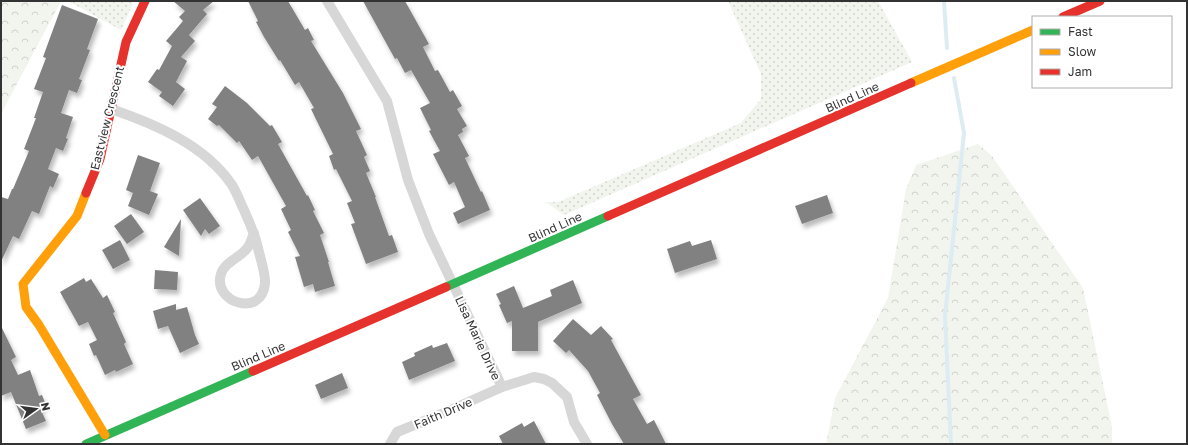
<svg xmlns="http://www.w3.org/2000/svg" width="1188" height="445" viewBox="0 0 1188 445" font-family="'Golos Text',sans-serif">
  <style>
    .grass { fill: url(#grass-dots) }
    .forest { fill: url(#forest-crowns) }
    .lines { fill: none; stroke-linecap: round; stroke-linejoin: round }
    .stream { stroke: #ddebf3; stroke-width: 4 }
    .building { fill: #818181; filter: url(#shadow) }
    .street { stroke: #d7d7d7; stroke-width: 10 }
    .fast { stroke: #30b455; stroke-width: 9 }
    .slow { stroke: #ff9f0a; stroke-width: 9 }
    .jam { stroke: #e5322d; stroke-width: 9 }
    .labels { text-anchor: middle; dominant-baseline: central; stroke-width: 4; stroke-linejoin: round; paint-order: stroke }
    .street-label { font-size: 12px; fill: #333; stroke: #fff }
  </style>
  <defs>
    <pattern id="grass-dots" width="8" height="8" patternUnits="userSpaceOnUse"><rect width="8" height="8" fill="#f1f5ed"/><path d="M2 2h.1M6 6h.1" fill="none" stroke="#cfd2cc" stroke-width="1.8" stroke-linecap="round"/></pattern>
    <pattern id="forest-crowns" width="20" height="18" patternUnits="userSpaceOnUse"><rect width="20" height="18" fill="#f1f5ed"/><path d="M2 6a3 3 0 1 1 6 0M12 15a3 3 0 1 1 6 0" fill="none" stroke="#cfd2cc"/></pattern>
    <filter id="shadow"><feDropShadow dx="2.5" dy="4.5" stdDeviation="2" flood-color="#0004"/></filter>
  </defs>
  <rect width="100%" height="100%" fill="#fff"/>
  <!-- grass -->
  <path class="grass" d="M68,1h66l-13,29z
    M728,1h150l34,61 -348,153 -18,-13h12l183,-79 20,-24v-25z"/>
  <!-- forest -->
  <path class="forest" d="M1,1h60l-60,113z
    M978,144l14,12 91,132 29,139v17h-286l9,-46 53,-100 18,-109 10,-24z"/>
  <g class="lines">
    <!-- stream -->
    <path class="stream" d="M944,1l3,47
      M951,444l-6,-128 19,-183 -10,-55"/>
  </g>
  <!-- building -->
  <path class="building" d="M173,1h41l-11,9 4,4 -18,21 6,6 -14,16 6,4 -11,21 9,7 -12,17 -14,-10 3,-4 -14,-10 9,-13 2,1 13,-24 -6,-5 17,-20 -4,-4 6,-6z
    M248,1h40l17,29 3,-2 6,12 -3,1 32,52 18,36 -5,2 11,24 -3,2 6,14 -4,2 10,24h-1l14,39 3,-1 6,17 -32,12 -15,-40 4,-1 -8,-20 5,-2 -16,-32 -2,1 -5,-14 4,-2 -22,-45 3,-1 -15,-26 -4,3 -15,-25 -1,1 -15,-24 -8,-15 2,-1z
    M363,1h42l24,43 -6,3 12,24 3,-1 12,22 3,-2 9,16 -5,3 10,17 -5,3 1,3 -5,3 11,21 -4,2 16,34 1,-1 8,19 -32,14 -5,-11 12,-6 -11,-25 -5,3 -16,-31 7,-3 -11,-20 2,-1 -11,-22 10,-5 -19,-33 -6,3 -8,-15 -2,1z
    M62,5l36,14 -11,30 3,1 -11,29 3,1 -5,13 -8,-3 -8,23 12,4 -7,21 2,1 -5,12 -7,-3 -8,21 11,5 -6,14 -3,-2 -11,28 -7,-3 -13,28 -6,-3 -12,26v-65l7,2 4,-10h1l16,-38 -5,-2 12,-31h-2l9,-26 -9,-3 12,-31 -3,-1z
    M225,86l22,17 23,23 2,-1 10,17 -4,2 29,52 1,-1 7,15 -2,1 11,22 -4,2 9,27h-1l7,24 -20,6 -2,-8 -9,3 -9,-30 5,-1 -12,-24 3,-2 -10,-21 5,-3 -28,-50 -6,4 -13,-19 -2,2 -18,-18 -2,1 -9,-7 9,-12 -5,-3z
    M138,155l22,8 -10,28 8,3 -9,21 -21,-9 5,-13 -7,-3z
    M827,195l6,18 -31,11 -7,-18z
    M200,198l20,28 -11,8 -4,-5 -4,7 -18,-26z
    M131,214l13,18 -17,12 -13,-18z
    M181,219l-2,37 -15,-9z
    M120,240l10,20 -17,9 -11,-19z
    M711,240l6,19 -42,14 -8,-24 23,-8 2,5z
    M155,270l23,2 -1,18 -23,-1z
    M84,278l2,4 5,-3 12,19 4,-3 8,17 -2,1 13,29 -2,2 9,20 -17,8 -1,-2 -10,5 -9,-20 -2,1 -5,-12 8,-4 -9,-18 -9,4 -19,-34z
    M573,280l9,23 -44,19v29h-26v-30l-5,2 -8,-18 2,-1 -5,-10 18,-8 9,22 29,-12 -2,-6z
    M176,304v6l11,-3 8,28 4,9 -19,9 -12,-27 -10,3 -5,-18z
    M573,319l18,16 10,-9 12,13 -2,1 30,55 -8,4 14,25 7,-4 12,24h-42l-12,-20 -15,-29 3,-2 -12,-22 -19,-21 -3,3 -13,-12z
    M1,326l15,31 -5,3 7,15 12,-5 9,26 3,-1 4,10 -6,3 6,13 -20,8 -15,-37 -10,4z
    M447,343l8,18 -46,19 -7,-18 13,-6 -1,-3 18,-8 1,3z
    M342,373l6,15 -27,11 -6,-14z
    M534,421l12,23h-43l-4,-8 23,-13 2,4z"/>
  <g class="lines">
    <!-- street -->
    <path class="street" d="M327,1l60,100 21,79 21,54 73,153
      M111,109c44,15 94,36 121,76 5,8 8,17 12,25 5,12 10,22 13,34 2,10 9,30 8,39 -3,36 -53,19 -44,-9 4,-13 20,-16 27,-27 3,-4 4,-10 6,-14
      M390,444l7,-12 47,-19 58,-26 32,-10 10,2 8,4 15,14 7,25 13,22"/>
    <!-- fast -->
    <path class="fast" d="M446,287l162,-71
      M86,444l167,-73"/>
    <!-- slow -->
    <path class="slow" d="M911,83l122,-53
      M86,193l-9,23 -54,68 3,23 13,18 66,110"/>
    <!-- jam -->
    <path class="jam" d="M1063,17l37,-16
      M86,193l14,-34 26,-117 19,-41
      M608,216l303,-133
      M253,371l193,-84"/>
  </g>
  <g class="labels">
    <!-- street labels -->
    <g class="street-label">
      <text transform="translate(852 97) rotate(-24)">Blind Line</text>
      <text transform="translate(107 118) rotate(-76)">Eastview Crescent</text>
      <text transform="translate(555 227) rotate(-24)">Blind Line</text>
      <text transform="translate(478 338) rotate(65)">Lisa Marie Drive</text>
      <text transform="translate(258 356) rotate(-23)">Blind Line</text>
      <text transform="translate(443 413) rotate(-23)">Faith Drive</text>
    </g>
  </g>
  <!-- border -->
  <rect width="1188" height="445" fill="none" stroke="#333333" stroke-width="4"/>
  <!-- legend -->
  <rect x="1032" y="16" width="140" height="72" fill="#ffffff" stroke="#adadad"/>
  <rect x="1040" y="29" width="20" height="6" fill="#30b455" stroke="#adadad"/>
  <text x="1068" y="36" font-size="12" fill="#333333">Fast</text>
  <rect x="1040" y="49" width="20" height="6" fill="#ff9f0a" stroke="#adadad"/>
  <text x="1068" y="56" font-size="12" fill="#333333">Slow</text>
  <rect x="1040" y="69" width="20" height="6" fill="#e5322d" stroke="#adadad"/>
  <text x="1068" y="76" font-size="12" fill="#333333">Jam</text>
  <!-- north arrow -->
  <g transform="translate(36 409) rotate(76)" stroke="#ffffff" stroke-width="3" paint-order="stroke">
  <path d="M0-3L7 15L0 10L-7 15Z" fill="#333333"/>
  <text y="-6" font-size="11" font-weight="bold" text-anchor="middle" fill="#333333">N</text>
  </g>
</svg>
